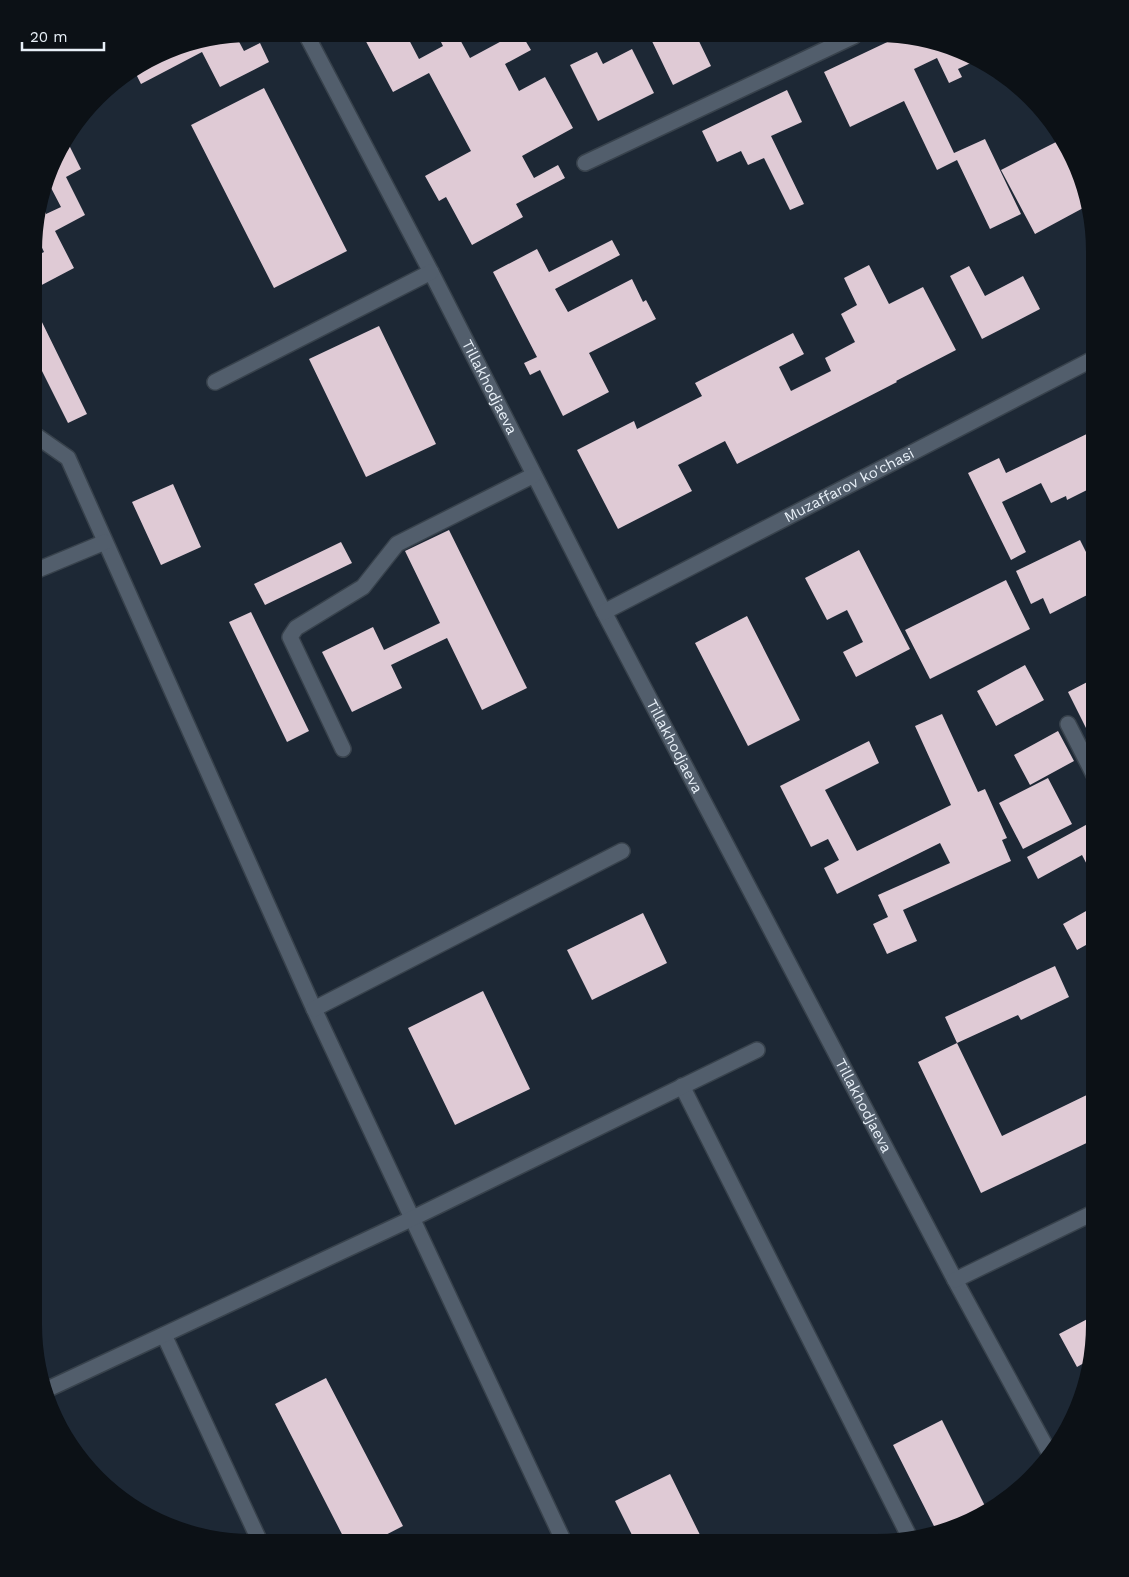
<svg xmlns="http://www.w3.org/2000/svg" width="1129" height="1577" viewBox="0 0 1129 1577" font-family="'Work Sans',sans-serif">
  <style>
    .building { fill: #dfcad5 }
    .lines { fill: none; stroke-linecap: round; stroke-linejoin: round }
    .minor-casing { stroke: #38424c; stroke-width: 18 }
    .minor { stroke: #525e6c; stroke-width: 15 }
    .labels { text-anchor: middle; dominant-baseline: central; stroke-width: 5; stroke-linejoin: round; paint-order: stroke }
    .street-label { font-size: 15px; fill: #e8f0f8; stroke: #0c1116 }
  </style>
  <rect width="100%" height="100%" fill="#1d2835"/>
  <!-- building -->
  <path class="building" d="M362,34h44l13,25 24,-13 -6,-12h20l13,24 43,-23h9l9,15 -26,14 14,27 26,-14 28,51 -51,28 12,22 24,-13 7,13 -49,26 7,13 -51,28 -26,-48 -7,4 -14,-25 46,-25 -42,-78 -36,19z
    M654,35h42l15,31 -38,19 -23,-48z
    M236,36l8,15 16,-8 9,19 -49,25 -18,-35 -61,32 -6,-12 46,-27z
    M900,36h6l55,14 16,10 -19,9 4,8 -13,6 -12,-25 -23,11 40,84 31,-14 36,75 -31,15 -33,-69 -20,10 -33,-69 -54,26 -26,-55z
    M632,49l22,44 -56,28 -28,-56 27,-13 6,12z
    M264,88l83,163 -73,37 -83,-163z
    M787,90l15,32 -31,14 33,68 -14,6 -26,-52 -16,7 -7,-14 -24,11 -15,-31z
    M66,139l15,30 -15,8 19,38 -30,16 19,37 -38,20v-32l8,-4 -6,-13 -2,1v-17l6,-18 4,9 15,-7 -12,-23 14,-41z
    M1060,140l13,15 12,52 -50,27 -34,-64z
    M612,240l8,15 -65,34 13,23 64,-33 11,23 3,-2 10,19 -67,34 20,39 -46,24 -23,-46 -10,5 -6,-12 13,-6 -44,-85 44,-23 12,23z
    M869,265l20,39 34,-17 33,63 -60,31 1,1 -160,82 -12,-23 -47,24 14,26 -74,38 -41,-79 57,-29 3,8 65,-33 -7,-13 98,-50 11,21 -25,13 12,24 40,-20 -6,-13 30,-16 -14,-28 16,-9 -13,-27z
    M969,266l16,30 38,-20 17,33 -58,30 -32,-63z
    M38,314l49,100 -19,9 -33,-66v-42z
    M379,326l57,118 -70,33 -57,-118z
    M1095,430v56l-28,14 -1,-4 -15,7 -10,-20 -39,19 24,50 -15,8 -43,-87 31,-15 7,15z
    M173,484l28,63 -40,18 -29,-63z
    M449,530l78,158 -45,22 -35,-72 -56,27 11,23 -50,24 -30,-60 51,-25 11,23 56,-27 -35,-72z
    M1080,540l15,30v21l-45,23 -7,-16 -12,6 -15,-33z
    M341,542l11,21 -87,42 -11,-21z
    M859,550l51,99 -54,28 -13,-25 20,-10 -16,-32 -20,10 -22,-42z
    M1006,580l24,49 -100,50 -25,-49z
    M251,612l58,119 -22,11 -58,-120z
    M747,616l53,104 -52,26 -53,-103z
    M1095,618v22l-9,-18z
    M1025,665l19,35 -48,26 -19,-35z
    M1095,678v68l-27,-54z
    M942,714l36,78 7,-3 22,49 -5,2 9,21 -108,49 14,31 -30,13 -14,-30 15,-7 -10,-22 72,-32 -10,-20 -103,51 -13,-26 15,-8 -11,-21 -17,8 -31,-61 89,-45 10,22 -54,27 32,61 94,-46 -36,-79z
    M1058,731l16,30 -44,24 -16,-30z
    M1048,778l24,46 -49,25 -24,-46z
    M1095,820v60l-13,-25 -44,24 -11,-22z
    M1095,906v34l-18,10 -14,-26z
    M643,913l24,50 -75,37 -25,-50z
    M1055,966l14,31 -48,23 -3,-5 -61,28 -12,-26z
    M483,991l47,98 -75,36 -47,-97z
    M957,1043l45,93 93,-45v48l-114,54 -63,-131z
    M1095,1064v23l-9,-19z
    M1095,1315v25l-4,19 -14,8 -18,-33z
    M326,1378l77,148 -31,16h-26l-71,-138z
    M942,1420l46,92 -14,9 -38,9 -43,-85z
    M670,1474l34,69h-68l-21,-42z"/>
  <g class="lines">
    <defs>
      <g id="minor">
        <path id="s1" d="M306,34l125,238 173,340 351,668 96,176"/>
        <path d="M585,163l269,-127"/>
        <path d="M215,382l216,-110"/>
        <path d="M35,435l33,23 246,551 250,533"/>
        <path d="M35,571l70,-29"/>
        <path id="s2" d="M604,612l491,-254"/>
        <path d="M1068,724l27,53"/>
        <path d="M343,749l-53,-112 6,-9 67,-41 34,-43 137,-69"/>
        <path d="M314,1009l308,-158"/>
        <path d="M682,1086l227,450"/>
        <path d="M955,1280l140,-68"/>
        <path d="M164,1335l96,207"/>
        <path d="M48,1389l363,-170 346,-169"/>
      </g>
    </defs>
    <!-- minor casing -->
    <use href="#minor" class="minor-casing"/>
    <!-- minor -->
    <use href="#minor" class="minor"/>
  </g>
  <g class="labels">
    <!-- street labels -->
    <g class="street-label">
      <text stroke="none"><textPath href="#s1" startOffset="398">Tillakhodjaeva</textPath></text>
      <text stroke="none"><textPath href="#s2" startOffset="276">Muzaffarov ko'chasi</textPath></text>
      <text stroke="none"><textPath href="#s1" startOffset="802">Tillakhodjaeva</textPath></text>
      <text stroke="none"><textPath href="#s1" startOffset="1208">Tillakhodjaeva</textPath></text>
    </g>
  </g>
  <!-- crop -->
  <path d="M0 0H1129V1577H0ZM251 42H877A209 209 0 0 1 1086 251V1325A209 209 0 0 1 877 1534H251A209 209 0 0 1 42 1325V251A209 209 0 0 1 251 42Z" fill="#0c1116" fill-rule="evenodd"/>
  <!-- scale -->
  <path d="M22 42v8h82v-8" fill="none" stroke="#e8f0f8" stroke-width="2.5"/>
  <text x="30" y="42" font-size="15" fill="#e8f0f8" stroke="#0c1116" stroke-width="4" paint-order="stroke">20 m</text>
</svg>
